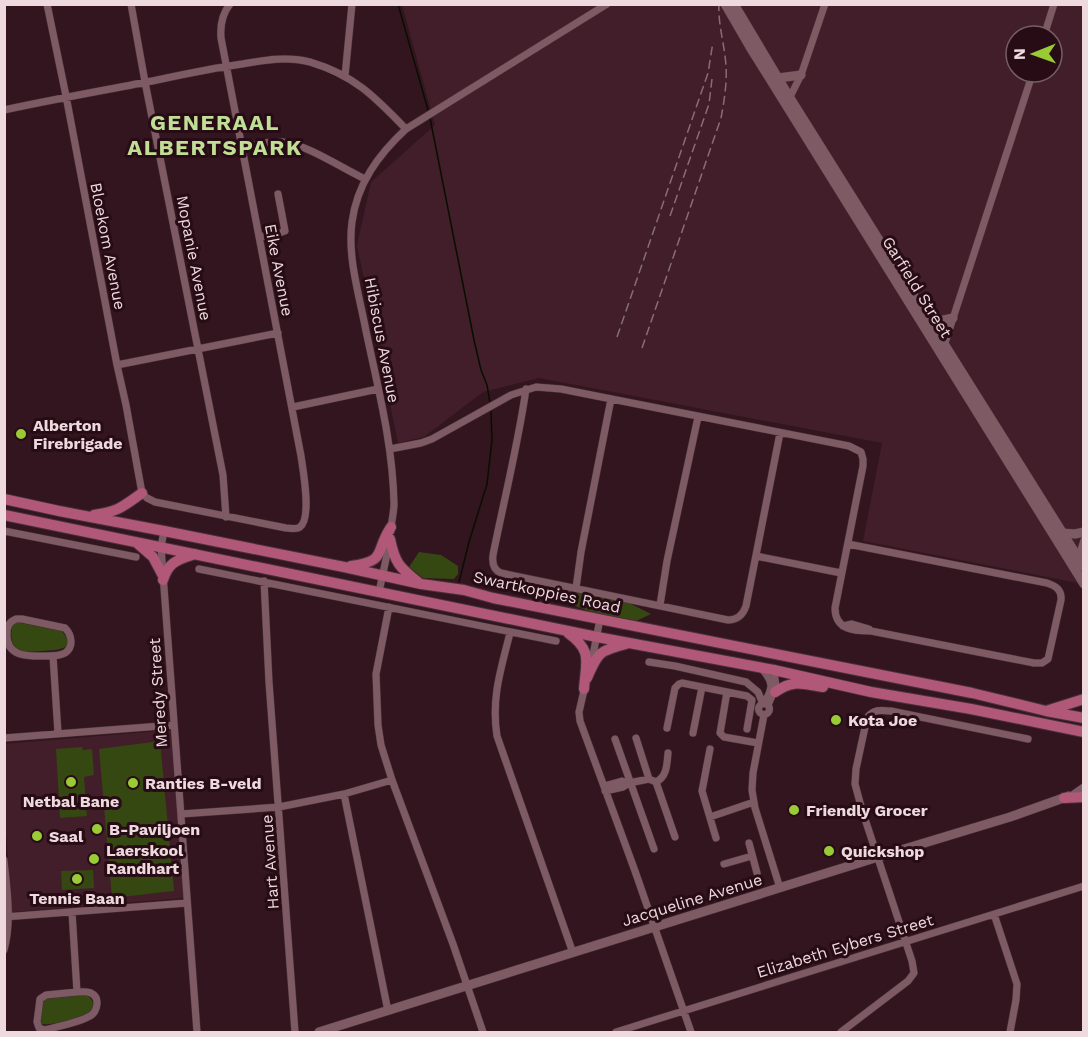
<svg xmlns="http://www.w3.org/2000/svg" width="1088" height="1037" viewBox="0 0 1088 1037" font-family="'Work Sans',sans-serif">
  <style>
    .built { fill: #411e2a; fill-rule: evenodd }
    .green { fill: #354812 }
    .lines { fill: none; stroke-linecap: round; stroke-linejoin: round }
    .stream { stroke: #080f00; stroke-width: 1.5 }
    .street-casing { stroke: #473138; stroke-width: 8 }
    .secondary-casing { stroke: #473138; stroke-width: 10 }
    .primary-casing { stroke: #473138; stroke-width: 12 }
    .street { stroke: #7d5a64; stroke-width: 7 }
    .secondary { stroke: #7d5a64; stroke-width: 9 }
    .primary { stroke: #b15777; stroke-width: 10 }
    .rail { stroke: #876e75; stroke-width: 1.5; stroke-dasharray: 9 4.5; stroke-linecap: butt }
    .poi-dot { fill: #99cb35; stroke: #270c15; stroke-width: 2 }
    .labels { text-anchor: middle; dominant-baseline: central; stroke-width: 6; stroke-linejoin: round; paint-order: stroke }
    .street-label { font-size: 16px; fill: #edd9de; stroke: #270c15 }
    .poi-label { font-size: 16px; font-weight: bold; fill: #edd9de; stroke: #270c15; text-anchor: start }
    .district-label { font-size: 22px; font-weight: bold; letter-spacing: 1.5px; fill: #c1de96; stroke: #270c15 }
  </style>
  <rect width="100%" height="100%" fill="#32151f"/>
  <!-- built -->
  <path class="built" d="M402,5h681v579l-220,-43 19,-98 -343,-65 -56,14 -59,45 -26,6 -41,-198 14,-63 64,-57zM1016,36h36v36h-36z
    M171,730l13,168 -172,14 -7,-92 -1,-76z"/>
  <!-- green -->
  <path class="green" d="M419,552l22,3 17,11v8l-4,5 -31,-1 -14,-11z
    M571,588l50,11 30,15 -15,7 -42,-8 -24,-9 -6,-8z
    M17,622l45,9 5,7v8c-8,5 -16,4 -25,5 -21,2 -34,1 -30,-25z
    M160,741l14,150 -62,7 -13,-149z
    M82,747l1,3 9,-1 2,26 -10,2 3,39 -27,2 -4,-69z
    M93,870l1,18 -32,2 -1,-19z
    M85,995l4,1c3,4 6,8 3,13 -4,9 -43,17 -52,15l-1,-16 5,-9z"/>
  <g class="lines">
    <!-- stream -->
    <path class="stream" d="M398,4l30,106
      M430,118l44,222 7,30 6,15 3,18
      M459,582l10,-40 18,-58 5,-44 -1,-29"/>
    <defs>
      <path id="street" d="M47,4l19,92 51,269 9,40 16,88 5,5 8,4 131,26c4,0 10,2 14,-1 12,-9 3,-57 1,-71l-80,-418c-1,-13 1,-24 9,-34
        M131,4l14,78 78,393 3,42
        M1044,36l10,-32
        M345,76l7,-72
        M789,99l12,-24 24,-71
        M4,110c51,-11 102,-20 153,-30 28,-6 57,-12 85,-16 23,-4 46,-8 68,-2 44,13 65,35 96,67
        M242,147c13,-2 29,-7 42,-5 21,2 60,27 81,37
        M259,237l17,-3 9,-3 -7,-37
        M942,346l3,-3 88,-271
        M117,365l161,-32
        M526,389c-8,56 -22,111 -33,166 -1,8 0,15 8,18l227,47c9,0 15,-5 18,-14l34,-173
        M293,407l85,-18
        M390,449l31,-6 11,-4 79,-44 25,-8 25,2 288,57 12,6 2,7v7l-28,142c0,22 19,23 36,23l163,32h8l6,-4 13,-59c1,-10 -5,-14 -14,-17l-199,-39
        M4,531l132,26
        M164,531l-3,16 36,485
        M391,531c0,-9 3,-18 3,-27 -1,-59 -16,-116 -28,-173 -6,-33 -19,-74 -14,-109 5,-38 26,-67 54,-93l201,-125
        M756,556l85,17
        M1078,559l6,-19
        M199,569l357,72
        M264,581l5,101 26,350
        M576,588l5,-36 30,-153
        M379,592l10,-47
        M660,605l7,-44 31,-144
        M389,607l-13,67 2,51 3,20 11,35 61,164 30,88
        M16,619h6l43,9c7,7 9,19 0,25 -5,3 -13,3 -19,3 -16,0 -40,2 -39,-22 0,-8 2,-12 9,-15z
        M843,626l9,-2 17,5
        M510,633c-9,36 -19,65 -13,103l76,217
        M53,656l5,77
        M592,660l8,-41
        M649,662l26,4 71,16 12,10 5,12
        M762,669c12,14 11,19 2,34
        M585,686l-6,26 1,9 55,150 56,161
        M727,692l20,4 5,4 -5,29
        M758.5 709a5.5 5.5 0 1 1 11 0a5.5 5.5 0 1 1-11 0Z
        M768,705l8,-18 -2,-17
        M764,715l-11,58 -1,17 3,18 25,80
        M667,728l8,-40 4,-4 3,-1 45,9 -7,41 4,4 34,6
        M693,733l9,-46
        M4,738l170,-13
        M636,738l13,41
        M615,739l39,110
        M710,749l-8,42 14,47
        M656,782c11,-5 11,-18 12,-29
        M604,786l18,-5 7,2 20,-4 7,3 19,55
        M605,791l18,-4 6,-4
        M344,794l44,217
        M181,814l98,-7 65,-13 48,-14
        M710,817l44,-15
        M749,843l8,30
        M4,860c3,30 8,61 0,90
        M724,864l28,-8
        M72,912l5,80
        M994,914l23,70 -1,16 -6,32
        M4,917l183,-14
        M77,992c4,0 10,-1 14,1 10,5 6,19 -1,23 -12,7 -28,9 -41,13l-4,1 -6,-2 -2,-6 3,-23 6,-4z
        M616,1032l468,-146
        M841,1032l67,-51 6,-8 -2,-12 -50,-151 -7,-26 1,-15 11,-51c6,-9 14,-8 24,-7l137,28"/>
      <path id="secondary" d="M725,4l25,43 334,537
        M734,4l56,94 294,469
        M778,78l23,-3
        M929,320l10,1 14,-3
        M1062,533l13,1 9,-2
        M1074,795l10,-7
        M319,1032l559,-175 132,-40 59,-21"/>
      <path id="primary" d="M4,499l55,12 105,20 180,36 77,17 43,6 29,8 479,95 74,18 38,7
        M4,515l593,122 177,33 97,22 100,17 113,23
        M94,515c25,-4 27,-7 48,-22
        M390,539c5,24 9,28 28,43
        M138,544l15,13 10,19
        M351,566c37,-5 23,-14 40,-39
        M163,580c6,-19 15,-20 32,-26
        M568,633c25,18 18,28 16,56
        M587,678c11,-26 12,-27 39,-34
        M775,692c19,-13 27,-8 48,-5
        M1046,711l38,-12
        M1064,798l20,-1"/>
    </defs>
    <!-- street casing -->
    <use href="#street" class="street-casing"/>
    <!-- secondary casing -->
    <use href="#secondary" class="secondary-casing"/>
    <!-- primary casing -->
    <use href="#primary" class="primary-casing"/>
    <!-- street -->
    <use href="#street" class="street"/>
    <!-- secondary -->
    <use href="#secondary" class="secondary"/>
    <!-- primary -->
    <use href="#primary" class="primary"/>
    <!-- rail -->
    <path class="rail" d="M670,216l39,-112 3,-25
      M617,337l91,-264 5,-31
      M642,348l79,-230c4,-21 7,-41 4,-62 -2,-17 -7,-34 -6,-52"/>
  </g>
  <!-- markers -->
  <g class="poi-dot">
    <circle cx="21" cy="434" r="6"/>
    <circle cx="836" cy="720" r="6"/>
    <circle cx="71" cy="782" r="6"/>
    <circle cx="133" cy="783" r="6"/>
    <circle cx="794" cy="810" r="6"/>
    <circle cx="97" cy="829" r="6"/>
    <circle cx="37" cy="836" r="6"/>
    <circle cx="829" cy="851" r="6"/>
    <circle cx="94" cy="859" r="6"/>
    <circle cx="77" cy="879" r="6"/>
  </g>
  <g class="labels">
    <!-- street labels -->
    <g class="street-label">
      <text transform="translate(108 246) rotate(79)">Bloekom Avenue</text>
      <text transform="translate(194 258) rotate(79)">Mopanie Avenue</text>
      <text transform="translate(279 270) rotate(79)">Eike Avenue</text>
      <text transform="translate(917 287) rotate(58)">Garfield Street</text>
      <text transform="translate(382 340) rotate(79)">Hibiscus Avenue</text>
      <text transform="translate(547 592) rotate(12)">Swartkoppies Road</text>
      <text transform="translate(158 693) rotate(-94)">Meredy Street</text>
      <text transform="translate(270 862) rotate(-94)">Hart Avenue</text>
      <text transform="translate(692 900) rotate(-17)">Jacqueline Avenue</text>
      <text transform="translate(845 946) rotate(-17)">Elizabeth Eybers Street</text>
    </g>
    <!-- poi labels -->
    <g class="poi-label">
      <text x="33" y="425">Alberton<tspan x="33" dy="18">Firebrigade</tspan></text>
      <text x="848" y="720">Kota Joe</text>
      <text x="145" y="783">Ranties B-veld</text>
      <text x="71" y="801" text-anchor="middle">Netbal Bane</text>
      <text x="806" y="810">Friendly Grocer</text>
      <text x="109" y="829">B-Paviljoen</text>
      <text x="49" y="836">Saal</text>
      <text x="106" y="850">Laerskool<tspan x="106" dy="18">Randhart</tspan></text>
      <text x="841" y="851">Quickshop</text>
      <text x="77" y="898" text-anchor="middle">Tennis Baan</text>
    </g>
    <!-- district labels -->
    <g class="district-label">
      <text x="215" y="122">GENERAAL<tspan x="215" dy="25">ALBERTSPARK</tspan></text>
    </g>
  </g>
  <!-- border -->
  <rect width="1088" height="1037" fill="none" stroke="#edd9de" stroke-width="12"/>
  <!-- north arrow -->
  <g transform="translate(1034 54) rotate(269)"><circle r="28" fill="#270c15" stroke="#765e65" stroke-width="1.5"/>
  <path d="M0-4.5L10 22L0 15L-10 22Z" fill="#99cb35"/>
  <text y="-9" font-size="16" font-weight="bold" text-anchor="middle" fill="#edd9de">N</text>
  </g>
</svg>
